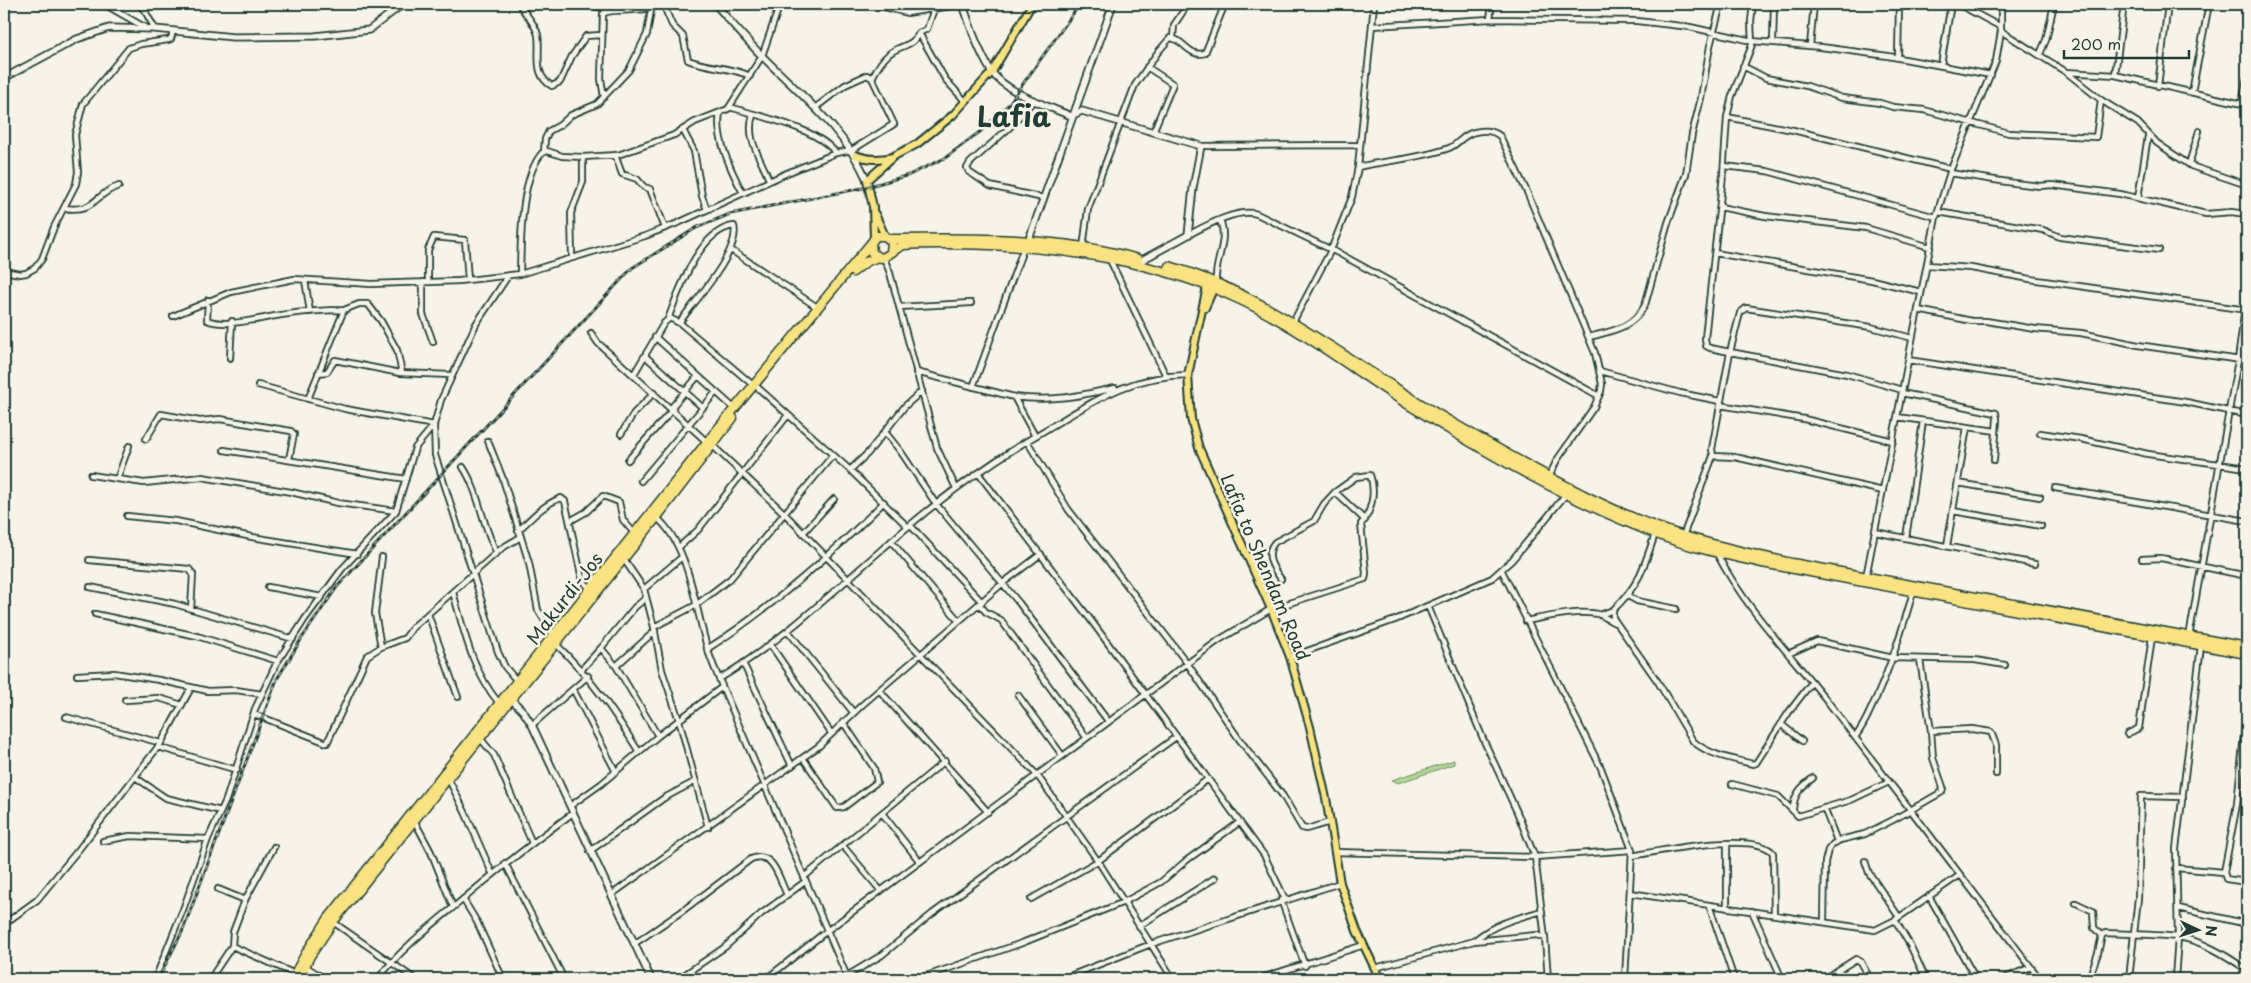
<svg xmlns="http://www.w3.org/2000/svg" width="2251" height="983" viewBox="0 0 2251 983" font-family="'Playpen Sans',sans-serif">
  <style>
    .green { fill: #b1d995; stroke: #688b64 }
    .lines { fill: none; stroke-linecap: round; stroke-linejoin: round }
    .street-casing { stroke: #1f3d34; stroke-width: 8 }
    .secondary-casing { stroke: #1f3d34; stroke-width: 9 }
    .primary-casing { stroke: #1f3d34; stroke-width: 10 }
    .highway-casing { stroke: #1f3d34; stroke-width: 11 }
    .street { stroke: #f7f3e8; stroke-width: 4.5 }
    .secondary { stroke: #f7f3e8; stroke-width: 5.5 }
    .primary { stroke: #f8e281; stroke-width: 6 }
    .highway { stroke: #f8e281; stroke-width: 8 }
    .rail-casing { stroke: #1f3d34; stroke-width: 3 }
    .rail { stroke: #f7f3e8; stroke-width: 1; stroke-dasharray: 4; stroke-linecap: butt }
    .labels { text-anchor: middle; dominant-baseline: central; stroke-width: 5; stroke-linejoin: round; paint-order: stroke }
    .street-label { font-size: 18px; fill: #1f3d34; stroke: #f7f3e8 }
    .town-label { font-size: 28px; font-weight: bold; fill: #1f3d34; stroke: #f7f3e8 }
  </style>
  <rect width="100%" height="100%" fill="#f7f3e8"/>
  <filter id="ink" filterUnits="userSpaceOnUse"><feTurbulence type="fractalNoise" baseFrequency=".02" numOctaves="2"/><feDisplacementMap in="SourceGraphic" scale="10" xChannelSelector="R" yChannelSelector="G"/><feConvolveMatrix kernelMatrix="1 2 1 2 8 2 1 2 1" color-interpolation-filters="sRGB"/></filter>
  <g filter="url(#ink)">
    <!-- green -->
    <path class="green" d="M1454,760v4l-56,19 -6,-3z"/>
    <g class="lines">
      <defs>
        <path id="street" d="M104,4l42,24
          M138,4l7,7 10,18
          M519,4c5,9 17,20 19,31 3,17 -6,40 14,51l8,-4 12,-26 14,-20 15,-1
          M585,4l18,4 3,3
          M663,4l9,21 11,11 5,24c20,8 43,7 62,16
          M873,4l34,9 56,-9
          M1958,4l43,23
          M934,9l-7,20 -8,4 26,46 20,22
          M1490,19l2,-15
          M1372,26l118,-7 147,2 53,6 62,14 69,6 67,9 103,19
          M2001,31l65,41 35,28 37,23 19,20 34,23 56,19
          M1173,38l1,-13 14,-21
          M1773,42l1,-38
          M1810,46l4,-42
          M2040,54l6,-14 8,-36
          M1898,58l1,-54
          M1941,65l10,-61
          M1743,66l23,12 41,8 35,12 38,5 13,4 31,3 85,23 87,4 5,-37
          M1147,67l26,17 -20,48
          M2066,72l49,3 132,30
          M2115,75l9,-71
          M2158,86l10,-82
          M2192,92l17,-88
          M604,97l-3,-18 2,-65c5,-6 37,-2 48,-6
          M1034,100l-24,27 -40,36 -3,5 2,4 21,14 53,12
          M2242,103l5,-25
          M730,107c31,10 85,20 106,46
          M815,108l30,-23 22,-10 5,3c4,-8 10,-18 17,-24 10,-9 24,-7 30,-21
          M720,113c-5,25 11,58 23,80
          M753,115c-8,24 8,43 16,65
          M1727,117l66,13 158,39
          M683,130l11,21 8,45 5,14
          M1201,146l159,-1
          M544,152l1,-13 4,-8 11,-6 11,-10 26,-11 32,-34 18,-36 5,-30
          M615,155l7,19 15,5 7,8 6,2 15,39
          M2189,164l10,-33
          M1724,166l43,5 169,46
          M1358,167c30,-7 61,-8 91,-19 10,-4 14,-14 26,-16 10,-2 17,-2 25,4l27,56 68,161 7,31 -1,7 -7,16 -37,53 -8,17
          M1950,173l64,10 26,3 12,-1 68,9 86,20 25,-2 16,2
          M2138,198l10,-62
          M1720,207l45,9 101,12 64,19
          M64,208c33,5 29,-14 55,-22
          M1938,212l105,18 17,7 99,13
          M1188,235c17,-9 50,-27 69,-21l83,40 259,142
          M1083,248l5,-39 47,-124 23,-33 12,-14c13,0 19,20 35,15l20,-49
          M731,250l86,57
          M1715,253l157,27 49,12
          M572,257l-1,-44 12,-31v-25
          M884,258l6,15 47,175 19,40
          M1109,258l57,118
          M1927,265l44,3 59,11 217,31
          M4,271l16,3 6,-1 9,-5 7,-9 12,-32 22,-43 2,-12 -3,-37 8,-31 46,-56 12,-4 27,-4 3,-1 2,-8
          M520,274c1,-34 0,-95 22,-121l5,-2 15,5 21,1 35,-2 56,-20 21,-13 33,-13 34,-53 18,-52
          M508,276l-32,48 -35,76 -7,25 1,30 63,197 7,15 12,14
          M305,280l5,32
          M423,282v32l10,28
          M428,282v-32l6,-13 31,3 3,40
          M1216,282c-2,-20 13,-41 4,-62
          M208,300l-1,20c20,8 54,-2 74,-5 21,-3 42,-5 63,-5
          M899,307l72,-4
          M1918,310l54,11h14l49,8 46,4 57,12 109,16
          M173,316l58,-24 63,-13 77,5 88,-3 61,-7 125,-38 33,-13 109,-50 49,-20 16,-3 42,-26 -22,-46
          M668,319c11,-28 31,-89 66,-93 7,25 -40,76 -55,97
          M1293,322l38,-72 21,-53 6,-30 16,-163
          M591,333l7,10 109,99
          M655,337l80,72
          M1589,337c23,-6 44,-9 56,-32l23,-82 18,-49 6,-40 9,-36 9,-52 11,-42
          M645,356l57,51
          M230,358l2,-37
          M1908,360l278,42 61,13
          M1600,371l80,22 40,8
          M916,372l98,25c37,5 65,-1 101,-9
          M318,373l9,-1 8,-12 65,13 51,2
          M634,374l30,-51 6,-5 11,6 72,61
          M757,387l93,83 58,57
          M973,387l51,-140
          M1902,390l-55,-16 -117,-22 10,-39 6,-5 125,19 41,11
          M1902,393l94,20 1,6 -3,41
          M1014,397l21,39
          M308,399l36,-89 15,-6h9l13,17 16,29 5,23
          M1720,405l84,14 89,22
          M671,408l27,-32
          M1897,417l99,14
          M885,432l16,20 35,52 83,99 89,118
          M2040,433l41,6 67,15 99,14
          M621,434l13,-21 20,-20
          M146,439l15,-25 39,7 20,-2 71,12 3,3 -5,25
          M488,441l15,38 26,84 9,47 16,26
          M1027,441l41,68 119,154 52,76 44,57 19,32 5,1 23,-7
          M712,445l73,69 252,261 61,86 75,118
          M224,450l182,29
          M1713,456l-1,-7 18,-97 -20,-4 -4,-2 -1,-8 18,-163 4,-58 5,-21 20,-51 -1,-24 2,-17
          M628,460l45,-51
          M463,467c17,26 19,59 34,86
          M850,470l18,-17 37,-47 17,-15
          M978,473l112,146 174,236 21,44
          M91,475l53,8 58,-6 89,15 47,11 58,8
          M117,479l12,-33
          M641,481l75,-89
          M1958,483l82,14
          M2055,488l192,33
          M1335,492l30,28
          M1953,511l88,15
          M127,516l49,5 76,16 105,17
          M656,517c33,27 39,90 51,130 3,11 8,22 12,32l129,300
          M570,521l16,-9 17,-16 16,6 4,18 11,13
          M910,525l72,77
          M518,531c12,-12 26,-27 43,-33l4,3 17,78 8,10
          M1875,532l160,32
          M803,533l31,-34
          M1655,534c-11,33 -16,52 -42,76v8l45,64 35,59c15,14 40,18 60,23l3,-1 33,-51 23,-30
          M1683,536l30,-80 22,1 148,34
          M1906,538l17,-117
          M891,541l68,80
          M1947,546l20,-119
          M679,547l19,-17 90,-115
          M1717,554c28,54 73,100 111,148 71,92 141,185 212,277
          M623,558l21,31 10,38 8,43 17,50 29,107
          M2142,559l19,-1 86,18
          M89,560l100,9 4,5 -2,35
          M1502,571l99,197 31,82 -7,129
          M1866,577l70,-360 15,-48 45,-108 5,-30v-27
          M90,587l85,17 118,35
          M268,587l54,10
          M644,589l38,-32
          M453,592c11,39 19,79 46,111
          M1628,596l9,5 39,8
          M646,598l-11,9 -34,41 15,18 42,70
          M979,604l7,8 15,8 85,117
          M1428,606l56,135 33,71 18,45 10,81 3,41
          M95,614l102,22 81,25
          M428,614l30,83
          M1600,615l13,-5
          M1526,621c20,-4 55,-12 75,-6 4,2 9,6 14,8
          M654,627l42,-22 34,-26 103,-124
          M788,631l65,81
          M2189,637l49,-277 9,-67
          M555,643c36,35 58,67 84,109
          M770,644l61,89
          M381,647l-6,-34 7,-56
          M707,649c65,-41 123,-93 177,-147
          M1790,653l27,-12 76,17 82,2 30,5
          M1290,657l105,-37 97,-42 20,-18 55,-67
          M1920,660l11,71 41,-2 19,3 5,13v29
          M743,663l49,103
          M616,666l39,-35
          M582,669l19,-21
          M77,675l37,-2 45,7 49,11 28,-1 26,4
          M719,679c70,-42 128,-101 191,-154 44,-37 92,-70 142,-99 47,-28 79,-50 136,-51
          M573,689l43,83
          M880,691l108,121
          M1018,695l44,60
          M125,700l34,-2 23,7
          M2247,705l-10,99 -13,68 2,7 21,3
          M254,714l73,29 40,-87 14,-9 24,-9 8,-11 89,-79 17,-10
          M66,717l95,26
          M1781,724l21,17
          M532,725l56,-49
          M2127,734l12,-6 13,-91
          M1855,737c10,-12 15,-27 22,-41 15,-34 26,-68 36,-104
          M480,738l14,17 38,88
          M158,747l79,23
          M803,758l34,50 7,-1 33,-25 -3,-14 -31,-46
          M135,777l31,21 55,13
          M448,778l17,34 27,61
          M1732,784l46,12 20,20 53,-16 38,-18
          M570,806l31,-22 57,-48 64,-49
          M1824,808l13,33
          M1793,809c1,-15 8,-22 20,-31
          M882,813l38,49
          M414,820l17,32 22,55
          M103,841l27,-5 78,3
          M843,846l38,45
          M590,851l74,-53 32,-17
          M1334,852l201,5 97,-7
          M1632,856c26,-5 125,-25 141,-3l1,61
          M1865,861l4,12 30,44
          M505,863l59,116
          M2176,868l48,4
          M804,877l141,-116
          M218,889l27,11
          M1630,893l245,37 20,-10 65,-45
          M611,895l208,-149 43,-41 141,-122 38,-29
          M1929,896l47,83
          M463,899l14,23 26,57
          M1031,899l67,-38 110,-82
          M1281,900l24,66
          M2076,903l17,8 1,17 8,7 4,-2c23,1 48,1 71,4 25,3 50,19 70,33
          M1709,905l25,74
          M1727,908v-64
          M2178,908l69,16
          M1752,911l30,68
          M1895,920l15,25 16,34
          M333,922l82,57
          M1824,922l1,-60 3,-12 5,-6 7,-4 25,-6 28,-14 49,-28 1,-5 -10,-29 -2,-27
          M4,924l33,-24 42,-51 82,-106 30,-55
          M1139,926l76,-48
          M1475,940c20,-17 43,-22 67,-29
          M634,944l47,-32 70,-53c23,-9 28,20 36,36
          M232,946l63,28
          M305,966l20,13
          M1375,968l99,-27 63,-6 8,3
          M847,976l35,-21 50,-41 244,-177
          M155,979l29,-72 24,-68 18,-39 29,-91 21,-45 29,-45 37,-50 54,-58 19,-63 19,-23 -89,-16 -87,-24
          M210,979l22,-33 1,-14 12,-32 29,-53
          M378,979c22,-29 49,-50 77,-73 39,-33 78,-64 118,-93
          M678,979l47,-32 36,-33 45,-33
          M766,979l62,-49 391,-290 52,-31 94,-30 1,-6 -5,-49c11,-12 15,-33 9,-49l-14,2 -21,15 -11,12 -10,17 -39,21c-11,12 -3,25 6,37
          M918,979l104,-36 102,-41 37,-20 26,-22 53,-38
          M1062,979l89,-35 189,-61
          M1258,979l106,-34
          M1824,979l32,-20 5,3 9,17
          M2003,979l28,-12
          M2091,979l1,-9 6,-17 4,-18
          M2129,979l9,-81 3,-102 42,1
          M2175,979l3,-42 -2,-88 25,-203"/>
        <path id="secondary" d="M715,4c16,18 32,37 49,54 38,38 81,72 103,122
          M963,4c7,23 15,46 28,67 15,22 57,35 80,45l11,-5 119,35 -8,42 -5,47 -46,25
          M4,78l73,-39 32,-11 46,1 78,8 82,-1 54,-6 34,-26
          M1028,242l85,-238
          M509,697l14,14 9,14 119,254"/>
        <path id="primary" d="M855,155c14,5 24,5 38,2
          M875,214l10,22
          M874,238l-1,-31 -6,-27 27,-24 23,-12 36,-29 39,-43 40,-68
          M1208,282l-20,93 3,44 8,29 72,161 19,48 20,70 16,71 14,85 17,48 23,48
          M1205,308l10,-23"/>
        <path id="highway" d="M890,239c82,-1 169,-3 248,20
          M891,252l1,-10 -7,-6h-9l-5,7 1,10 9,5c9,-2 14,-10 23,-13 29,-2 57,-1 85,0 84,4 167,17 245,52 63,28 118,72 175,108 78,48 159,95 245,128 34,14 71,22 108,30l485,91
          M1169,266c89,26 160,81 238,129 34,22 69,41 104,61 52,29 104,57 160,76 40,13 80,22 121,31l455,84
          M853,272l13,-10 12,-5
          M292,979l14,-26 22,-34 379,-477 164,-199
          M299,979l11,-23 23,-34 324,-405 76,-99"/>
      </defs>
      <!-- street casing -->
      <use href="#street" class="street-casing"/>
      <!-- secondary casing -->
      <use href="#secondary" class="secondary-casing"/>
      <!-- primary casing -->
      <use href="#primary" class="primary-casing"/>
      <!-- highway casing -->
      <use href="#highway" class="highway-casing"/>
      <!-- street -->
      <use href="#street" class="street"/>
      <!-- secondary -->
      <use href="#secondary" class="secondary"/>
      <!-- primary -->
      <use href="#primary" class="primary"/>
      <!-- highway -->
      <use href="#highway" class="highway"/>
      <defs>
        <path id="rail" d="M158,979l25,-49 94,-251 25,-41 35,-51 295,-319 64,-40 34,-14 133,-26 46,-13 36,-17 36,-27 27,-26 72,-101"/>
      </defs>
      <!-- rail casing -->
      <use href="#rail" class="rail-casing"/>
      <!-- rail -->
      <use href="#rail" class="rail"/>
    </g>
  </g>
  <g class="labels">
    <!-- street labels -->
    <g class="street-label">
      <text transform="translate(1266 567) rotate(67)">Lafia to Shendam Road</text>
      <text transform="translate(564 598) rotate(-52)">Makurdi-Jos</text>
    </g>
    <!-- town labels -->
    <g class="town-label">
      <text x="1014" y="115">Lafia</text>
    </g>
  </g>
  <!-- margin -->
  <rect width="2251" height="983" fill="none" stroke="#f7f3e8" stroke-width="20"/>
  <rect x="10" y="10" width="2231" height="963" fill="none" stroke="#1f3d34" stroke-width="2" filter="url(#ink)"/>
  <!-- north arrow -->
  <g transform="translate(2198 930) rotate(94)" stroke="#f7f3e8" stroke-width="4" paint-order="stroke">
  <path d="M0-4L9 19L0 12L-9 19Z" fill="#1f3d34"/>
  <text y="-8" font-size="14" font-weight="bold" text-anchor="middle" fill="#1f3d34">N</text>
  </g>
  <!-- scale -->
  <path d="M2064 50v8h125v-8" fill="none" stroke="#1f3d34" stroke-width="2.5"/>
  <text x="2071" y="50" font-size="15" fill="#1f3d34" stroke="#f7f3e8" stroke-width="4" paint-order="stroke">200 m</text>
</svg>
